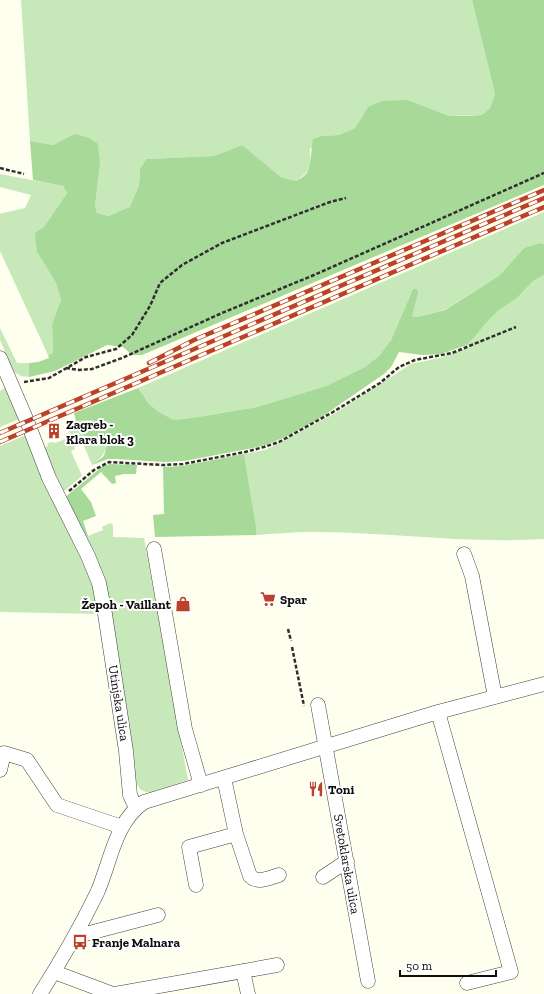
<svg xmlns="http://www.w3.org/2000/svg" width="544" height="994" viewBox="0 0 544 994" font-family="'Zilla Slab',serif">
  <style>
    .green { fill: #c7e8b8 }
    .forest { fill: #a7d998 }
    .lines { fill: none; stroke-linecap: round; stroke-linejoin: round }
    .minor-casing { stroke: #404040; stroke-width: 15 }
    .path { stroke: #2f2f2f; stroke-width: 2.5; stroke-dasharray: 4 2; stroke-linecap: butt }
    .minor { stroke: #fff; stroke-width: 14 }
    .rail-casing { stroke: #bb4128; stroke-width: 4.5 }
    .rail { stroke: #fff; stroke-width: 3; stroke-dasharray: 9; stroke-linecap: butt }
    .labels { text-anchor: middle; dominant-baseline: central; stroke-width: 4; stroke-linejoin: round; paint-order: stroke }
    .poi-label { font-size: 13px; font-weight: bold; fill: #0d0d0d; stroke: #fff; text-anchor: start }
    .street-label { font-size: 13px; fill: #0d0d0d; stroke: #fff }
  </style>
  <rect width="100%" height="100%" fill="#feffee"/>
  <!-- green -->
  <path class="green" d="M21,0h451l23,94 -5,14 -8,7 -33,1 -41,-16 -40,7 -13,21 -16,7 -17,1 -12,13c0,18 1,22 -14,32l-14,-2 -40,-34 -28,11 -68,3 -6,10 -1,16 -9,23 -21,8 -12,-3 -2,-7 5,-42 -24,-30 -23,11 -23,-4z
    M0,174l63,12 4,7 -23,34 -7,25 19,31 5,17 -9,24 1,29 -5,2 -48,-104v-38l2,1 1,-1 22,-5 6,-13 -31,-8z
    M544,212v32l-5,-1 -15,5 -24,27 -56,35 -27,7 -5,-1 1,-27 -22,51 -12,16 -14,11 -39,19 -69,21 -59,10 -24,3 -15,-8 -10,-8 -11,-16z
    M544,275v264c-78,5 -156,-7 -233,-7 -19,0 -37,2 -55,3v-9l-12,-72 21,-4 24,-12 48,-26 74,-48 28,-6 31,-11 -3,-2 10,-11 9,-11 13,-13 18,-12 16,-17z
    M0,328l17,35h12v14l-8,-1 -7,-4 -14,-32z
    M8,386l11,33 -19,8v-36z
    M93,420l2,5 -4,2 -6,10h18l5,4c-2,12 -7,17 -16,24l-11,-26 -8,2 2,8 -4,2 11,25 -20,17 -19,-45 5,-2 -1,-3 7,-1 1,1 16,-6 -6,-16z
    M26,435l52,114 12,29 10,36 -100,-2v-166z
    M110,523l3,2v12l31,1 44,242 -37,12c-9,1 -13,-4 -15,-11l-52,-245h4l15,-6 -1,-3z"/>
  <!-- forest -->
  <path class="forest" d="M472,0h72v185l-402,170h-10l-9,-8 -16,-2 -52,26 -26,6v-14l9,-1 11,-4 -1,-3 5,-2 -1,-29 9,-24 -5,-17 -19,-31 -2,-19 9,-6 23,-34 -4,-7 -30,-6 -3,-39 23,4 22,-11 14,4 9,6 2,20 -5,42 2,7 12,3 21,-9 9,-22 1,-16 6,-10 68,-3 28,-11 40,33 14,3c3,-2 8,-4 10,-7 5,-5 5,-26 7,-35l9,-3 17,-1 16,-7 13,-21 14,-6 26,-1 41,16h15l18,-1 8,-7 5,-14z
    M539,243l5,1v31l-11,6 -16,17 -18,12 -13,13 -9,11 -10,11 -26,9 -19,1 -23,-3 -8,15 -7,7 -67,46 -32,17 -19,8 -13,3 -69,13 -20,1 -48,-3h-8l-16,6 12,-9 4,-15 -5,-4 -18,1 -1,-5 11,-8 -2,-5 -17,1 -2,-8 64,-25 11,16 10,8 15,8 24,-3 59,-10 69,-21 39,-19 14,-11 12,-16 22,-51h4l1,4 -6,23 5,1 28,-7 55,-35 24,-27z
    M244,454l12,72v9l-101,2 -2,-22 11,-1 -1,-47 19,-1z
    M110,464l27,1 -1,9h-12l-9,2 1,7 -4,1 -11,-12 -20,17 10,13 5,14 -13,5 5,15h-3l-21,-38 39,-32z"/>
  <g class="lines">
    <defs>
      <path id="minor" d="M0,358l27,63 22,57 39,78 11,27 6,31 21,137 4,44 6,13
        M154,549l31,180 16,56
        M464,554l8,22 23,121
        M318,705l50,276
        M438,712l73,260 -44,11
        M0,770l4,-17 23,7 30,45 65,22
        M236,834l14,42c8,8 19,2 29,-1
        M323,877l24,-16
        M196,885l-7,-38 47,-13 -12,-56
        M74,937l84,-22
        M243,971l5,23
        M54,972l59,22
        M40,994c21,-33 40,-66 57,-101 14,-31 17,-70 47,-91l294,-90 106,-28
        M115,994l162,-29"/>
    </defs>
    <!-- minor casing -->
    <use href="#minor" class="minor-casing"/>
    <!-- path -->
    <path class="path" d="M0,168l24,6
      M66,368l13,2 13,-1 30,-11 100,-45 92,-38 230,-102
      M24,382l25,-4 37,-21 30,-8 16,-14 18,-29 10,-23 22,-18 40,-22 108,-41 16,-4
      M69,491l25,-21 15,-8 54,3 20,-1 62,-12 19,-5 15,-5 54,-30 47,-29 19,-16 16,-7 37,-7 64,-26
      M288,629l3,12
      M292,647l12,59"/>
    <!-- minor -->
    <use href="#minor" class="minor"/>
    <defs>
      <path id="rail" d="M149,363l45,-23 350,-150
        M0,433l544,-235
        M0,442l544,-235"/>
    </defs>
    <!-- rail casing -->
    <use href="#rail" class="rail-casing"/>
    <!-- rail -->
    <use href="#rail" class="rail"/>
  </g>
  <!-- icons -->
  <defs>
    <symbol id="building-bare" viewBox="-9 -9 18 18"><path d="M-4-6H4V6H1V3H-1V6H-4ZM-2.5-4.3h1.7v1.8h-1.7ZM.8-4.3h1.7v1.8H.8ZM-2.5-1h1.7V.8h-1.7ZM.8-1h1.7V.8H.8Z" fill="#bb4128" stroke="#fff" stroke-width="2.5" paint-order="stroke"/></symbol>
    <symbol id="supermarket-bare" viewBox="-9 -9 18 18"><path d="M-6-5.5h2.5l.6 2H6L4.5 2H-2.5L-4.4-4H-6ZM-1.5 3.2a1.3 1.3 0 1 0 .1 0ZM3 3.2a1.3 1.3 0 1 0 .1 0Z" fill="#bb4128" stroke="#fff" stroke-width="2.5" paint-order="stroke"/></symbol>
    <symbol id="shop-bare" viewBox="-9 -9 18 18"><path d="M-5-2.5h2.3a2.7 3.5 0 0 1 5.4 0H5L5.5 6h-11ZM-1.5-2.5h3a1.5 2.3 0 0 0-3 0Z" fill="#bb4128" stroke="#fff" stroke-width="2.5" paint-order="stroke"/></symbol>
    <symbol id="restaurant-bare" viewBox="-9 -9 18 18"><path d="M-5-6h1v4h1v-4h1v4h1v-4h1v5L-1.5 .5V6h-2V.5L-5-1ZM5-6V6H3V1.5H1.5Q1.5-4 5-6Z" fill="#bb4128" stroke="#fff" stroke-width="2.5" paint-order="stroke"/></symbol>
    <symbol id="bus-bare" viewBox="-9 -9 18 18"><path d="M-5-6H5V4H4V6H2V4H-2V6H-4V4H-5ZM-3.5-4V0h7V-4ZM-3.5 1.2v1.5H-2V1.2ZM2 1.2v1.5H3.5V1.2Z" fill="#bb4128" stroke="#fff" stroke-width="2.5" paint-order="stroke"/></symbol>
  </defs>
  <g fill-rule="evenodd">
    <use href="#building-bare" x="43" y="420" width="22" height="22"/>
    <use href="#supermarket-bare" x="257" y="588" width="22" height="22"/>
    <use href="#shop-bare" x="172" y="593" width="22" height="22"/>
    <use href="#restaurant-bare" x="305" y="778" width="22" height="22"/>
    <use href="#bus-bare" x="69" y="931" width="22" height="22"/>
  </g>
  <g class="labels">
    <!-- poi labels -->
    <g class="poi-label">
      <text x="66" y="424">Zagreb -<tspan x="66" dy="15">Klara blok 3</tspan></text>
      <text x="280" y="599">Spar</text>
      <text x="171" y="604" text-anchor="end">Žepoh - Vaillant</text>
      <text x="328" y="789">Toni</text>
      <text x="92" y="942">Franje Malnara</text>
    </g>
    <!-- street labels -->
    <g class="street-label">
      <text transform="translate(119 703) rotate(81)">Utinjska ulica</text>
      <text transform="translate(347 864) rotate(80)">Svetoklarska ulica</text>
    </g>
  </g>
  <!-- scale -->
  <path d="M400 970v6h96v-6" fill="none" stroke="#0d0d0d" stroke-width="2"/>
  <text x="406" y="970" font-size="12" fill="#0d0d0d" stroke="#ffffff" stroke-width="3" paint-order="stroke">50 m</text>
</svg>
